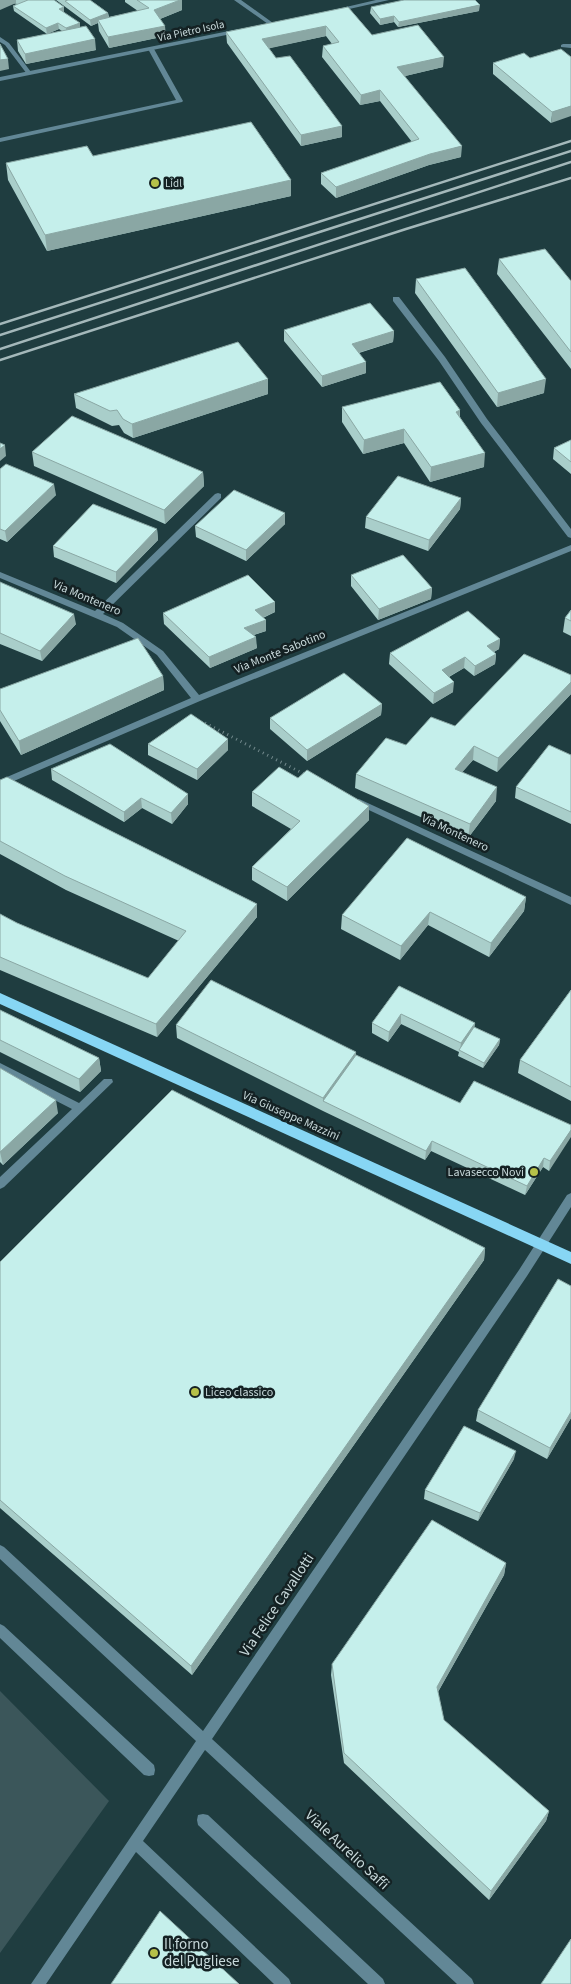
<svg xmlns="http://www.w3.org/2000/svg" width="571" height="1984" viewBox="0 0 571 1984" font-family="'Source Sans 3',sans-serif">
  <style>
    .green { fill: #3b565a }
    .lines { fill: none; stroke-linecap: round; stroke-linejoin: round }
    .path { stroke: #738a8d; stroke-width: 3; stroke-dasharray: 1 4; stroke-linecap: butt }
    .service { fill: #628796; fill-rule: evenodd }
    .pedestrian { fill: #628796; fill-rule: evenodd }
    .minor { fill: #628796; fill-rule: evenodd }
    .tertiary { fill: #628796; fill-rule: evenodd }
    .primary { fill: #87d6f4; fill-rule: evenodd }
    .rail { stroke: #a4b8ba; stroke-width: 2.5 }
    .wall { fill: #a9ceca }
    .shaded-wall { fill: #8aa7a4 }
    .building { fill: #c5efeb; stroke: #8aa7a4 }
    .poi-dot { fill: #b6c149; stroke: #142123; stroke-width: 2 }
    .labels { text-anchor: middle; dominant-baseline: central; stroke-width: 5; stroke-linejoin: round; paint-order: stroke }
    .far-street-label { font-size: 11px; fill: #c7d8da; stroke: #142123 }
    .far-poi-label { font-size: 11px; fill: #c7d8da; stroke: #142123; text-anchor: start }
    .street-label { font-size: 12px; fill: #c7d8da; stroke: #142123 }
    .poi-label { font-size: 12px; fill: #c7d8da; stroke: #142123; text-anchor: end }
    .near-street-label { font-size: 15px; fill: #c7d8da; stroke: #142123 }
    .near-poi-label { font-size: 15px; fill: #c7d8da; stroke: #142123; text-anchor: start }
  </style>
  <rect width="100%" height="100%" fill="#1f3d40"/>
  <!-- green -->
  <path class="green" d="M0,1691l109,110 -109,152z"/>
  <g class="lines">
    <!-- path -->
    <path class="path" d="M205,723l101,52"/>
    <!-- service -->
    <path class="service" d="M563,44h8v4l-10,-1v-2z
      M151,47l3,2 29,52 -1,1 -182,40v-4l176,-38 -28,-51z"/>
    <!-- pedestrian -->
    <path class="pedestrian" d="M0,1624l4,2 150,139 1,5 -1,5 -5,1 -5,-1 -144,-137z
      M203,1814l5,1 175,164 2,5h-17l-170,-159 -1,-5 1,-5z"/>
    <!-- minor -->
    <path class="minor" d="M234,0h7l32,23 -5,1z
      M0,37l9,6 22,29v2h-4l-22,-29 -5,-3z
      M393,297h6l46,60 42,62 84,110v9l-3,-1 -87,-114 -42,-62 -46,-60z
      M218,493l3,1v4l-118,116 20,9 40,28 36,44 372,-150v6l-371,150 -200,86v-7l191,-82 -34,-43 -40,-28 -117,-49v-6l95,39 120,-117z
      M359,799l212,98v8l-215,-101 -2,-2z
      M0,1063l79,40 25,-24h8l1,3 -109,105 -4,2v-12l72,-68 -72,-37z
      M571,1193v14l-44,69 -315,463 260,240 2,5h-17l-252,-234 -62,91 146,138 2,5h-17l-138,-132 -90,132h-15l165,-243 -196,-182v-14l4,2 199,184 316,-461 48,-75z"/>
    <!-- tertiary -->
    <path class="tertiary" d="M376,0h13l-53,12 -3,-2z
      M239,29l2,1v2l-241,49v-4z"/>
    <!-- primary -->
    <path class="primary" d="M0,993l571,259v12l-571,-260z"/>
    <!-- rail -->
    <path class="rail" d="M0,324l571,-183
      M0,335l571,-184
      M0,349l571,-187
      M0,360l406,-131 165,-51"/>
  </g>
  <!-- wall -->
  <path class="wall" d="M0,0h54l10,7v6l16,14 16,23 -70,14 -8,-13 -1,-11 45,-9 -3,-2 -12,5 -33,-23 -1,-5 4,-2z
    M56,0h34l18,13 1,4 29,-6 -13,-9v-2h57v10l-22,9 6,17 -57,12 -10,-17 -1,-8 -7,3z
    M348,7l24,28 71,32 -38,9 56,81 -32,8 -93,33 -15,-14v-11l91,-31 -32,-41 -20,4 -38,-48 1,-11 9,-2 -6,-8 -57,12 7,10 66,68v11l-41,9 -74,-103 -1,-11z
    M371,7l108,4 -81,16 -4,-5 -14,3 -10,-12z
    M561,49l-10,74 -58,-49v-11l37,-5z
    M93,156l198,24v16l-244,55 -39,-71 -2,-17z
    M499,259l72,22v88l-74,-95z
    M416,279l128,114 -47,14 -82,-114z
    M284,330l110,1 -1,11 -34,11 7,20 -44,14 -38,-46z
    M268,379v15l-135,44 -9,-5 -5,-8 -7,1 -36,-18 -2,-14z
    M342,407l118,3v7l24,50 -54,15 -26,-39 -41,11 -21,-32z
    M571,440v34l-18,-15 1,-11z
    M32,452l171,20 1,14 -39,38 -131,-58z
    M0,469l56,26 -49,47 -7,-3z
    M461,498l-1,11 -32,42 -63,-23 1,-11z
    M285,524l-39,37 -50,-24 -1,-11z
    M157,529l1,11 -42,43 -62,-26 -1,-11z
    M351,575l81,13 -1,11 -53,21 -27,-34z
    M0,582l76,42 -34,37 -42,-17z
    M275,602v10l-12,6 3,2v11l-12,4 3,13 -47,20 -46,-44 -1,-11z
    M571,610v26l-8,-4 2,-14z
    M500,639l-1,10 -5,3 2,2 -1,10 -21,12 -10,-8 -15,9 4,15 -20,12 -44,-40 1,-11z
    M571,675v19l-74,78 -24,-12 -11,12 34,29 -28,37 -113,-50 1,-14 50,-29 49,-19z
    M163,676l1,14 -143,65 -21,-34v-32z
    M382,704l-1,11 -74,46 -37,-32v-11z
    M148,744l80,6 -31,30 -49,-25z
    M571,755v69l-56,-26 1,-11z
    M51,769l137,25v10l-16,20 -30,-16 -18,14 -72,-42z
    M298,778l71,28v14l-82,81 -35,-21v-13l39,-38 -39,-23v-14z
    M0,780l105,48 152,76v13l-100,120 -157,-67v-56l17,9 131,55 31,-37 -113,-51 -66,-36z
    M526,897l-2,14 -35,46 -61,-32 -28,35 -59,-31 1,-14z
    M399,986l76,37 -1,4 26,12 -1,6 -16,23 -25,-12 1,-4 -58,-28 -13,18 -16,-9v-10z
    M571,990v111l-53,-28 2,-13z
    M0,1010l99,48 2,13 -21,21 -80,-40z
    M176,1025l180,27v3l104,48 111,22 -22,46 -6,-4 -18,28 -94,-44 -6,9 -102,-49 -146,-73z
    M0,1068l58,45 -55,52 -3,-3z
    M485,1248l-1,12 -292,415 -192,-167v-246z
    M571,1286v132l-24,41 -71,-38 2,-11z
    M514,1459l-36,62 -54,-22 1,-9z
    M506,1563l-2,12 -66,117 6,28 105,91 -3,10 -57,79 -145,-137 -13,-88 1,-11z"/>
  <!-- shaded-wall -->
  <path class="shaded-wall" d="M0,0h16v3l-16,7z
    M180,0h2v10l-27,11 -1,-11z
    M480,5l-1,6 -81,16 1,-5z
    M64,7v6l-5,-4z
    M108,13l1,6 -11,1v3l-7,3 -1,-6z
    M394,16v6l-14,3v-6z
    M58,23l1,6 -12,5 -1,-6z
    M80,23v6l-13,5 -1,-6z
    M165,26l1,10 -57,12 -1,-11z
    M326,26v10l-64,14v-11z
    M95,39l1,11 -70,14 -1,-10z
    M444,57l-1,10 -46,11v-11z
    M8,59l1,10 -9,2v-11z
    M380,90v11l-20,4 1,-10z
    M571,106v10l-20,7 1,-11z
    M342,126v11l-41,9v-11z
    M462,146l-1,11 -32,8 -93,33v-11l94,-33z
    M291,180v16l-244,55 -2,-16z
    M394,331l-1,11 -42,13 1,-11z
    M366,362v11l-44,14v-11z
    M268,379v15l-135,44 -1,-14z
    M546,379l-2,14 -47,14 1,-14z
    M460,410l-1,15 -3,-13z
    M404,429v14l-41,11 1,-14z
    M5,445l1,11 -6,5v-12z
    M485,453l-1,14 -54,15 1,-15z
    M203,472l1,14 -39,38 -1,-14z
    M54,484l2,11 -49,47 -2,-11z
    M461,498l-1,11 -32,42 1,-11z
    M285,513v11l-39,37v-11z
    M157,529l1,11 -42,43v-11z
    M432,588l-1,11 -53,21 1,-11z
    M275,602v10l-20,9v-11z
    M74,614l2,10 -34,37 -2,-10z
    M266,620v11l-22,7v-10z
    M256,637l1,11 -47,20 -1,-11z
    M500,639l-1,10 -13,7 1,-10z
    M496,654l-1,10 -21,12 1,-10z
    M465,657l-1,11 -23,13 1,-11z
    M163,676l1,14 -143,65 -2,-14z
    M454,682l-1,10 -20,12 1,-11z
    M571,682v12l-74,78 1,-14z
    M382,704l-1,11 -74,46v-11z
    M228,739v11l-31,30v-11z
    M474,746l-1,14 -20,23 2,-14z
    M497,787l-1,14 -28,37 2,-14z
    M188,794v10l-16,20 -1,-11z
    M141,798l1,10 -18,14v-10z
    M369,806v14l-82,81v-14z
    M526,897l-2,14 -35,46 2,-14z
    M257,904v13l-100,120 -1,-13z
    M430,912l-2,13 -28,35 1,-14z
    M401,1014v10l-13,18 1,-10z
    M475,1023l-1,10 -14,18 1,-8z
    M500,1039l-1,6 -16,23 1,-5z
    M356,1052v13l-33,36v-3z
    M99,1058l2,13 -21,21 -1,-13z
    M56,1100l2,13 -55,52 -3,-13z
    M571,1130v7l-22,34 1,-10z
    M432,1141l-1,10 -6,9 1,-9z
    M544,1158l-1,9 -18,28 2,-9z
    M485,1248l-1,12 -292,415 -1,-9z
    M571,1412v6l-24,41 3,-11z
    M516,1451l-2,8 -36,62 2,-8z
    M506,1563l-2,12 -69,122 2,-10z
    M549,1811l-3,10 -57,79 2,-9z"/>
  <!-- building -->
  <path class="building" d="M28,0h26l10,7 -5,2 21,14 -14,5 -8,-5 -12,5 -33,-22z
    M68,0h22l18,13 -18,7 -25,-19z
    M137,0h43l-26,10 11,16 -57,11 -10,-17 51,-12z
    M404,0h71l5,5 -81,17 -5,-6 -14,3 -9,-12z
    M348,7l24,28 46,-10 26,32 -47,10 65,79 -32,8 -94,33 -15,-14 98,-34 -39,-49 -19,5 -38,-49 16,-4 -13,-16 -64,13 14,19 14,-2 52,70 -41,9 -75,-103z
    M86,26l9,13 -70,15 -8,-14z
    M0,44l8,15 -8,1z
    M561,49l10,8v49l-19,6 -59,-49 31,-10 6,5z
    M251,122l40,58 -246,55 -39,-72 81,-17 6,10z
    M545,249l26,32v71l-72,-93z
    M465,268l81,111 -48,14 -82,-114z
    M370,303l24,28 -42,13 14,18 -44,14 -38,-46z
    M238,342l30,37 -136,45 -9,-5 -6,-9 -7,1 -36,-17z
    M440,382l20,28 -4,2 29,41 -54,14 -27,-38 -40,11 -22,-33z
    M72,416l131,56 -39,38 -132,-58z
    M571,440v22l-17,-14z
    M0,443l5,2 -5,4z
    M6,464l48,20 -49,47 -5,-2v-60z
    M398,476l63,22 -32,42 -63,-23z
    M234,490l51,23 -39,37 -51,-24z
    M93,504l64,25 -41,43 -63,-26z
    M403,555l29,33 -53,21 -28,-34z
    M248,575l27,27 -20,8 11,10 -22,8 12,9 -47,20 -46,-44z
    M0,582l74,32 -34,37 -40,-18z
    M571,610v11l-6,-3z
    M468,611l32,28 -13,7 9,8 -21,12 -10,-9 -23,13 12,12 -20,11 -44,-40z
    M138,638l25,38 -144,65 -19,-31v-21z
    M524,654l47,21v7l-73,76 -24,-12 -19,23 42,18 -27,37 -114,-50 30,-36 20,7 25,-28 24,9z
    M344,673l38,31 -75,46 -37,-32z
    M191,714l37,25 -31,30 -49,-25z
    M110,744l78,50 -17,19 -30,-15 -17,14 -73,-43z
    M549,745l22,10v57l-55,-25z
    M279,767l19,11 9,-8 62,36 -82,81 -35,-20 48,-46 -48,-29z
    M7,777l98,51 152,76 -101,120 -156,-67v-43l17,9 131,55 38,-47 -121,-55 -65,-35v-61z
    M407,838l119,59 -35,46 -61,-31 -29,34 -59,-31z
    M211,980l145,72 -33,46 -147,-73z
    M399,986l76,37 -14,20 -60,-29 -12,18 -17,-9z
    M571,990v97l-51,-27z
    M0,1010l99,48 -20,21 -79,-39z
    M474,1027l26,12 -16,24 -25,-13z
    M356,1055l104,48 14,-22 97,44v5l-21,31 -6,-3 -17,28 -95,-45 -6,10 -103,-50z
    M0,1068l56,32 -56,52z
    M172,1090l313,158 -294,418 -191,-166v-238z
    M558,1279l13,7v126l-21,36 -72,-38z
    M464,1426l52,25 -36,62 -55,-23z
    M432,1520l74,43 -69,124 7,33 105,91 -58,80 -147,-138 -12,-89z
    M160,1911l79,73h-128z
    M571,1939v45h-30z"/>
  <!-- markers -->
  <g class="poi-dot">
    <circle cx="155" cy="183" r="5"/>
    <circle cx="534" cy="1172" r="5"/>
    <circle cx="195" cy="1392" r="5"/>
    <circle cx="154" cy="1953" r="5"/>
  </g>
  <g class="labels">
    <!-- far-street labels -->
    <g class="far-street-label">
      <text transform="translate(191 31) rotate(-12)">Via Pietro Isola</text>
    </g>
    <!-- far-poi labels -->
    <g class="far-poi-label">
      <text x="165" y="183">Lidl</text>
    </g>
    <!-- street labels -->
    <g class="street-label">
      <text transform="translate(87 598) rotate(23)">Via Montenero</text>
      <text transform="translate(280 652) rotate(-22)">Via Monte Sabotino</text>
      <text transform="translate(455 833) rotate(25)">Via Montenero</text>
      <text transform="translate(291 1116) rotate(24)">Via Giuseppe Mazzini</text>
    </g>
    <!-- poi labels -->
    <g class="poi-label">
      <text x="524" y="1172">Lavasecco Novi</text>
      <text x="205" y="1392" text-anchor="start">Liceo classico</text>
    </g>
    <!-- near-street labels -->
    <g class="near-street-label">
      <text transform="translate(277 1605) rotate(-56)">Via Felice Cavallotti</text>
      <text transform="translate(347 1850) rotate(43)">Viale Aurelio Saffi</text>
    </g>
    <!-- near-poi labels -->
    <g class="near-poi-label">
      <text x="164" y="1944">Il forno<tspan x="164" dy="17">del Pugliese</tspan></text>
    </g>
  </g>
</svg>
